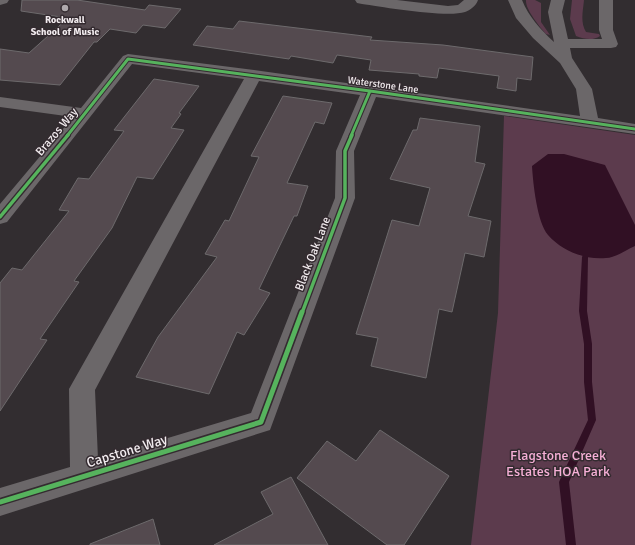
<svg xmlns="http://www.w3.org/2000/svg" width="635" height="545" viewBox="0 0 635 545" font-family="Signika,sans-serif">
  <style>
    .green { fill: #5c3b4d }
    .water { fill: #311024 }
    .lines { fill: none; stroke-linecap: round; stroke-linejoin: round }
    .stream { fill: #311024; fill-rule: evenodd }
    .building { fill: #544a4f; stroke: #6d6a6c }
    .minor { fill: #6b6769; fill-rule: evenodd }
    .cycleway-far2-casing { stroke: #342b30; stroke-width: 5 }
    .cycleway-far1-casing { stroke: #342b30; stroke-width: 6 }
    .cycleway-casing { stroke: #342b30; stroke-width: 8 }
    .cycleway-far2 { stroke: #56b35d; stroke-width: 3 }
    .cycleway-far1 { stroke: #56b35d; stroke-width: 3.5 }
    .cycleway { stroke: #56b35d; stroke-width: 5 }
    .poi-dot { fill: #afa9ac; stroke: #342b30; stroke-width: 1.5 }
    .labels { text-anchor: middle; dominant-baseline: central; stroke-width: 3; stroke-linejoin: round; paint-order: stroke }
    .far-poi-label { font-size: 10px; font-weight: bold; fill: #f2ecef; stroke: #342b30 }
    .far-street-label { font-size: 10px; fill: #f2ecef; stroke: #342b30 }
    .street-label { font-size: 12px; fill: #f2ecef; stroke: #342b30 }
    .near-street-label { font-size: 14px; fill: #f2ecef; stroke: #342b30 }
    .near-park-label { font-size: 14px; fill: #f6afd6; stroke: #342b30 }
  </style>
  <rect width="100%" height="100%" fill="#322d30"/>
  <!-- green -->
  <path class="green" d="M526,0h9l6,3v19l9,13 -4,-1c-6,-7 -21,-25 -20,-34z
    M572,0h12c-1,11 -4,22 2,32l13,2 1,2c-7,5 -16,3 -24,0l-6,-17z
    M504,116l131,19v410h-164l27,-232z"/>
  <!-- water -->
  <path class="water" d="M548,154h16l41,11 30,60v21c-9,4 -20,12 -29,12 -21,2 -44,-7 -58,-23 -11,-13 -15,-52 -16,-69z"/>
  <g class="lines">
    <!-- stream -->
    <path class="stream" d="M583,255h4l1,2 -1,54 5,33v38l4,38 -27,62 7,63h-10l-7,-63 29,-62 -4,-38v-38l-5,-33 3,-54z"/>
  </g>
  <!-- building -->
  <path class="building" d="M22,0h55l68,10 4,-5 32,4 -16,19 -22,-3 -7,8 -26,-4 -13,13h-3l-34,43 -60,-5v-31l29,4 39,-35 -47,-7z
    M239,21l133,16 -2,3 73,5 90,12 -2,23 -14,-2 -1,13 -19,-3 2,-12 -60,-8 -2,10 -18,-2v-2l-50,-4 2,-10 -34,-5 -4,8 -42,-7 -2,3 -96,-14 14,-19 26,3z
    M154,79l45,7 -20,27 2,1 -10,14 13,2 -31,49 -16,-2 -25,51 -38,53 5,1 -39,57 7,1 -47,71v-128l12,-15 10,2 47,-59 -10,-1 19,-32 11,1 35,-48 -10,-1z
    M283,96l49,7 -8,21 -9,-2 -28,61 21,3 -11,30h-3l-35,73 11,4 -26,42 -7,-3 -28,62 -73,-17 22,-40 59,-80 -12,-3 20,-34 4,1 30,-64 -8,-1z
    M420,118l60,8 -5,36 10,2 -17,52 23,5 -7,36 -19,-4 -13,59 -13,-3 -13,69 -55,-12 7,-28 -22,-4 36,-114 27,6 11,-38 -40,-9 23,-49h4z
    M380,430l69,46 -45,69h-17l-90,-67 30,-37 29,20z
    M291,477l37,68h-114l59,-31 -12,-22z
    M153,519l7,26h-70v-1z"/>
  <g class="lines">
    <!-- minor -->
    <path class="minor" d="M0,0h9l-2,3 -7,2z
      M355,0h42l51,6 10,-1 6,-5h14c-2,6 -8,10 -13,12 -18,6 -82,-5 -103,-8l-5,-1z
      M508,0h14c7,17 18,29 32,42l-6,-30 3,-12h14l-3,12 6,27h34l-3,-9v-30h14v30l5,14 -2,3 -5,1h-41l2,10 20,31 6,29 37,6v10l-259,-37 -22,54 1,47 -85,232 -270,86v-28l70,-21 -1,-78 175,-310 -112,-15 -125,158 -7,2v-20l73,-87 -73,-10v-10l81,11 42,-52 5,-2 126,16 326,46 -4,-27 -16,-26 -27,-25 -17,-20zM259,81l101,14 -24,56 -1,47 -84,215 -153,46 -3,-69z"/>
    <defs>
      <path id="cycleway-far2" d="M67,136l61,-77 242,32 265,38
        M351,136l19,-45"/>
      <path id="cycleway-far1" d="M0,217l68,-82
        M302,313l43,-115v-47l7,-16"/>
      <path id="cycleway" d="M0,502l261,-80 41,-110"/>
    </defs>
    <!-- cycleway-far2 casing -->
    <use href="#cycleway-far2" class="cycleway-far2-casing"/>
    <!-- cycleway-far1 casing -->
    <use href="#cycleway-far1" class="cycleway-far1-casing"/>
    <!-- cycleway casing -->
    <use href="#cycleway" class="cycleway-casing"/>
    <!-- cycleway-far2 -->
    <use href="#cycleway-far2" class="cycleway-far2"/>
    <!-- cycleway-far1 -->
    <use href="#cycleway-far1" class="cycleway-far1"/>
    <!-- cycleway -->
    <use href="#cycleway" class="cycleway"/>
  </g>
  <!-- markers -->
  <circle class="poi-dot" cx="65" cy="8" r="4"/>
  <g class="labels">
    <!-- far-poi labels -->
    <g class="far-poi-label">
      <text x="65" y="20">Rockwall<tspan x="65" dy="12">School of Music</tspan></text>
    </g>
    <!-- far-street labels -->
    <g class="far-street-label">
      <text transform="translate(383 85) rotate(8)">Waterstone Lane</text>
    </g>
    <!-- street labels -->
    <g class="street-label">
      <text transform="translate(57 132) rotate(-50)">Brazos Way</text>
      <text transform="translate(313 254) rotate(-69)">Black Oak Lane</text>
    </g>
    <!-- near-street labels -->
    <g class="near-street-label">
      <text transform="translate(127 451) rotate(-17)">Capstone Way</text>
    </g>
    <!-- near-park labels -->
    <g class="near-park-label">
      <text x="558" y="455">Flagstone Creek<tspan x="558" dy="16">Estates HOA Park</tspan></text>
    </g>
  </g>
</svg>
